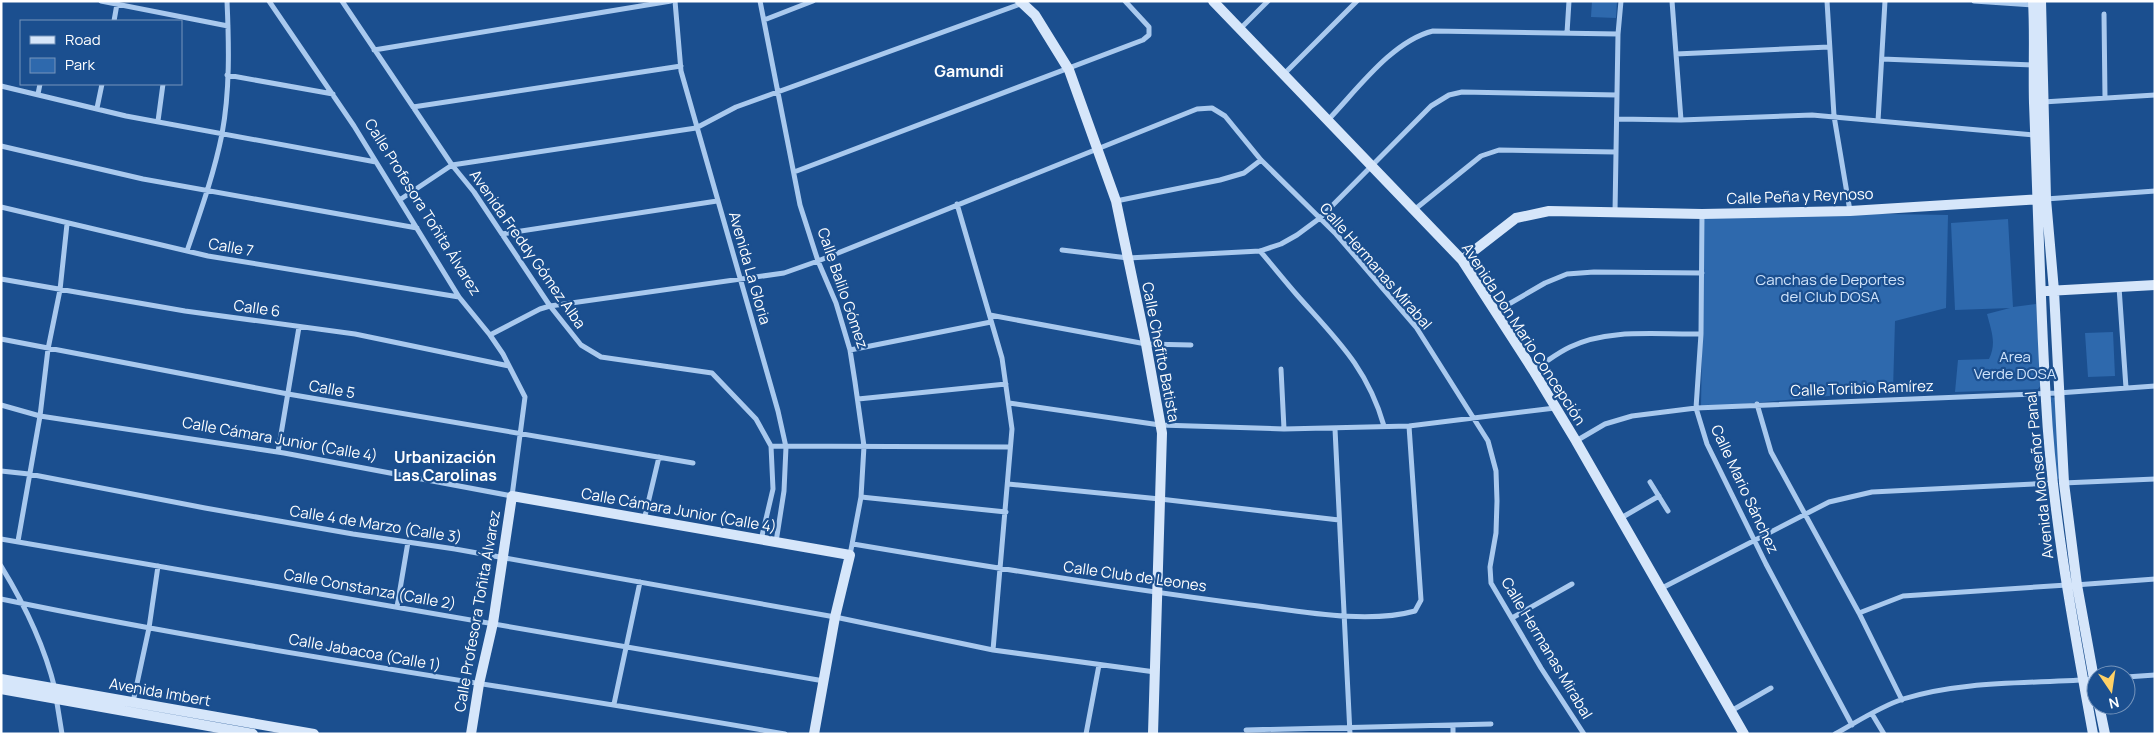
<svg xmlns="http://www.w3.org/2000/svg" width="2156" height="735" viewBox="0 0 2156 735" font-family="Manrope,sans-serif">
  <style>
    .green { fill: #2e69ad }
    .lines { fill: none; stroke-linecap: round; stroke-linejoin: round }
    .street { stroke: #a9c9ee; stroke-width: 5 }
    .secondary { stroke: #d6e6fa; stroke-width: 10 }
    .labels { text-anchor: middle; dominant-baseline: central; stroke-width: 4.5; stroke-linejoin: round; paint-order: stroke }
    .street-label { font-size: 15px; fill: #fff; stroke: #1b4f8f }
    .park-label { font-size: 15px; fill: #cfe3fa; stroke: #1b4f8f }
    .neighbourhood-label { font-size: 16px; font-weight: bold; fill: #fff; stroke: #1b4f8f }
  </style>
  <rect width="100%" height="100%" fill="#1b4f8f"/>
  <!-- green -->
  <path class="green" d="M1592,1h25l-1,17 -25,-1z
    M1759,212l189,3 -2,93 -51,13 -2,69 -192,18 3,-189z
    M2008,219l5,88 23,-3 5,81 -3,4 -83,3 3,-32 31,-1c8,-16 2,-29 -2,-45l23,-6 -55,2 -4,-87z
    M2113,332l2,44 -27,1 -3,-44z
    M2050,397l6,1 4,80 -5,2z"/>
  <g class="lines">
    <!-- street -->
    <path class="street" d="M101,1l127,25
      M342,1l110,164 22,27 76,114 31,39 20,12 111,16 44,46 15,27 2,43 -12,51
      M675,1l6,70 97,340 8,36 -2,44 -8,51
      M760,1l40,204 18,56 18,42 14,47 5,32 9,64 -3,51 -11,58
      M1672,1l9,119
      M1827,1l7,115 16,95
      M1974,1l59,4
      M2104,14l1,84
      M764,20l49,-19
      M114,21l3,-17
      M1240,29l28,-28
      M1567,33l2,-32
      M374,50l297,-49
      M1676,54l153,-7
      M1882,59l151,6
      M1284,74l73,-73
      M227,75l106,19
      M1,86l125,30 250,46
      M38,94l2,-10
      M2043,102l112,-7
      M413,107l268,-41
      M97,108l5,-24
      M1617,119l64,1 131,-5 223,20
      M1328,120c29,-30 64,-79 105,-89l185,3
      M158,121l5,-37
      M1878,121l7,-120
      M1,146l142,33 274,49
      M794,172l349,-132 6,-5v-8l-24,-26
      M401,199l51,-34 244,-37 40,-21 287,-104
      M2046,199l109,-8
      M1116,201l104,-21 24,-7 17,-13
      M957,204l45,154 10,71 -19,221
      M1,207l207,49 251,41
      M1414,210l67,-54 18,-6 117,2
      M1615,212l3,-178 3,-33
      M1702,214l-1,120 -5,74 11,36 59,120 86,161
      M502,234l215,-33
      M1062,250l66,8 132,-7 21,-7 16,-9 23,-17 111,-112 18,-11 13,-3 155,3
      M187,251c13,-38 27,-77 35,-117 8,-43 7,-89 5,-133
      M1260,251c12,14 24,29 37,44 39,44 70,72 87,131
      M1,279l184,32 170,23 154,32
      M2119,287l7,101
      M1495,312l50,-29 22,-9 27,-2 108,1
      M990,315l156,29 45,1
      M490,335l50,-26 10,-3 234,-33 34,-12 379,-152 15,-1 13,8 36,44 75,74 80,93 72,114 8,30 1,30 -1,32 -6,34 1,16 50,85 43,66
      M1,339l287,55 405,69
      M850,350l141,-28
      M1281,369l3,60
      M1533,370c12,-7 24,-17 37,-23 39,-19 88,-12 131,-13
      M858,399l148,-15
      M1009,403l151,22 124,4 125,-3 146,-18
      M1757,404l14,48 88,161 43,87
      M1,405l39,11 244,37 228,43 13,-99 -22,-43 -13,-19 -31,-38 -105,-171 -85,-125
      M1335,429l15,305
      M1576,441l29,-17 27,-8 64,-8 362,-15 97,-7
      M771,446l239,1
      M278,452l21,-125
      M1,471l28,3 176,34 148,26 102,15 380,68 158,33 162,22
      M1650,482l18,29
      M2063,483l92,-4
      M1008,484l152,15 179,21
      M861,497l145,15
      M1621,518l38,-22
      M644,520l15,-63
      M1,539l823,142
      M18,541l22,-125 8,-67 12,-59 7,-66
      M853,544c130,22 259,43 389,60 52,6 123,21 173,7l6,-11 -12,-174
      M1,566c24,39 43,78 54,123
      M2075,585l80,-6
      M1662,588l167,-86 43,-10 182,-9
      M1,599c260,54 523,89 784,135
      M397,607l11,-65
      M1859,613l44,-17 164,-11
      M1512,618l60,-34
      M2126,677l29,-2
      M56,697l6,37
      M133,702l16,-74 9,-62
      M614,704l26,-122
      M1731,711l40,-23
      M1872,714l12,20
      M1246,730l245,-6
      M1086,734l13,-69
      M1453,734v-9
      M1835,734c22,-12 44,-27 68,-35 61,-19 129,-15 193,-20"/>
    <!-- secondary -->
    <path class="secondary" d="M1020,1l15,14 34,55 47,131 30,143 16,89 -9,301
      M1213,1l249,259 71,110 43,71 168,293
      M2033,1c2,34 0,68 1,102 4,100 6,199 12,298 6,112 27,223 47,333
      M2041,1l5,198 8,92 10,192 13,102 19,105
      M1462,260l54,-42 33,-7 153,3 148,-3 192,-12
      M2047,291l108,-6
      M1,679l313,55
      M1,689l252,45
      M2099,705l6,29
      M471,734l8,-50 14,-61 19,-127 338,59 -15,62 -21,117"/>
  </g>
  <g class="labels">
    <!-- street labels -->
    <g class="street-label">
      <text transform="translate(1800 196) rotate(-2)">Calle Peña y Reynoso</text>
      <text transform="translate(423 207) rotate(58)">Calle Profesora Toñita Álvarez</text>
      <text transform="translate(231 247) rotate(10)">Calle 7</text>
      <text transform="translate(528 249) rotate(55)">Avenida Freddy Gómez Alba</text>
      <text transform="translate(1376 266) rotate(49)">Calle Hermanas Mirabal</text>
      <text transform="translate(750 268) rotate(74)">Avenida La Gloria</text>
      <text transform="translate(843 288) rotate(71)">Calle Balilo Gómez</text>
      <text transform="translate(257 308) rotate(8)">Calle 6</text>
      <text transform="translate(1524 334) rotate(57)">Avenida Don Mario Concepción</text>
      <text transform="translate(1161 352) rotate(79)">Calle Chefito Batista</text>
      <text transform="translate(1862 388) rotate(-2)">Calle Toribio Ramírez</text>
      <text transform="translate(332 389) rotate(10)">Calle 5</text>
      <text transform="translate(280 439) rotate(10)">Calle Cámara Junior (Calle 4)</text>
      <text transform="translate(2039 475) rotate(-96)">Avenida Monseñor Panal</text>
      <text transform="translate(1745 489) rotate(65)">Calle Mario Sánchez</text>
      <text transform="translate(679 510) rotate(10)">Calle Cámara Junior (Calle 4)</text>
      <text transform="translate(376 524) rotate(9)">Calle 4 de Marzo (Calle 3)</text>
      <text transform="translate(1135 576) rotate(8)">Calle Club de Leones</text>
      <text transform="translate(370 589) rotate(10)">Calle Constanza (Calle 2)</text>
      <text transform="translate(477 611) rotate(-80)">Calle Profesora Toñita Álvarez</text>
      <text transform="translate(1547 648) rotate(59)">Calle Hermanas Mirabal</text>
      <text transform="translate(365 652) rotate(10)">Calle Jabacoa (Calle 1)</text>
      <text transform="translate(160 692) rotate(10)">Avenida Imbert</text>
    </g>
    <!-- park labels -->
    <g class="park-label">
      <text x="1830" y="279">Canchas de Deportes<tspan x="1830" dy="17">del Club DOSA</tspan></text>
      <text x="2015" y="356">Area<tspan x="2015" dy="17">Verde DOSA</tspan></text>
    </g>
    <!-- neighbourhood labels -->
    <g class="neighbourhood-label">
      <text x="969" y="71">Gamundi</text>
      <text x="445" y="457">Urbanización<tspan x="445" dy="18">Las Carolinas</tspan></text>
    </g>
  </g>
  <!-- border -->
  <rect width="2156" height="735" fill="none" stroke="#ffffff" stroke-width="5"/>
  <!-- legend -->
  <rect x="20" y="20" width="162" height="65" fill="#1b4f8f" stroke="#7695bc"/>
  <rect x="30" y="36" width="25" height="8" fill="#d6e6fa" stroke="#7695bc"/>
  <text x="65" y="45" font-size="15" fill="#ffffff">Road</text>
  <rect x="30" y="58" width="25" height="15" fill="#2e69ad" stroke="#7695bc"/>
  <text x="65" y="70" font-size="15" fill="#ffffff">Park</text>
  <!-- north arrow -->
  <g transform="translate(2111 690) rotate(167)"><circle r="24" fill="#1b4f8f" stroke="#7695bc"/>
  <path d="M0-4L9 19L0 12L-9 19Z" fill="#ffd166"/>
  <text y="-8" font-size="14" font-weight="bold" text-anchor="middle" fill="#ffffff">N</text>
  </g>
</svg>
